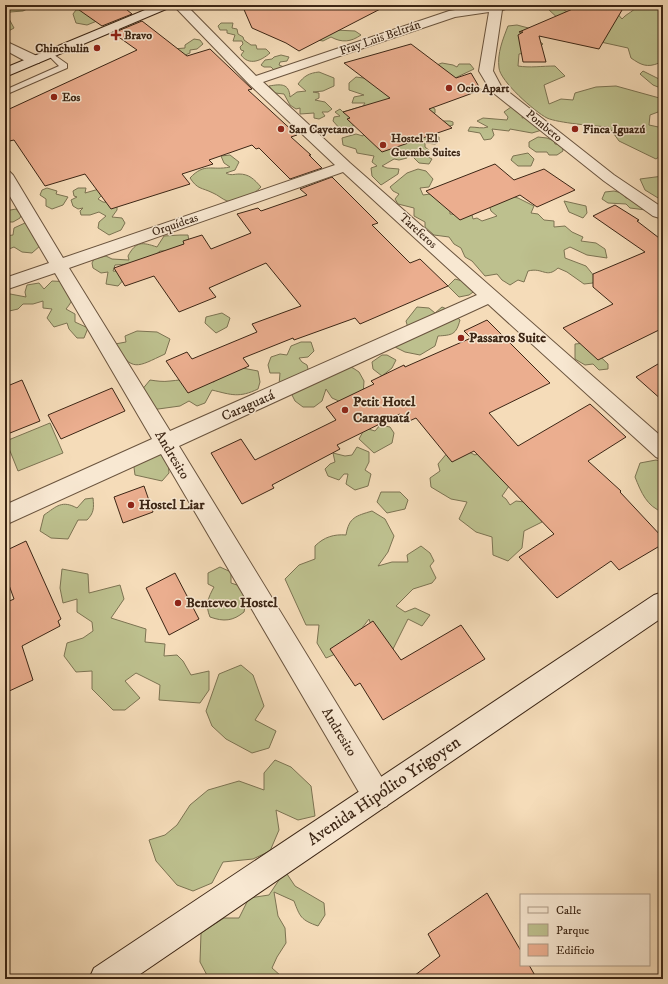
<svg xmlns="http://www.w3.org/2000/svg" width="668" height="984" viewBox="0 0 668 984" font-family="'IM FELL DW Pica',serif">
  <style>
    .green { fill: #bdc08e; stroke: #7c7352 }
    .building { fill: #ebae8f; stroke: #3c2615 }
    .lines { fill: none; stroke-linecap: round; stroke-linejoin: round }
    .service-casing { stroke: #6a543e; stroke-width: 2 }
    .minor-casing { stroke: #6a543e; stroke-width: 2 }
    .secondary-casing { stroke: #3c2615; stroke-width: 2 }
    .service { fill: #f8e8d2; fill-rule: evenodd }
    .minor { fill: #f8e8d2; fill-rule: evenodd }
    .secondary { fill: #f8e8d2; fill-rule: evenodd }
    .poi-dot { fill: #8f2418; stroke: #f8e8d2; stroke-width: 1.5 }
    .labels { text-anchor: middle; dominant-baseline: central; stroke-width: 3; stroke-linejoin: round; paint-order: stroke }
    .far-poi-label { font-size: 12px; font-weight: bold; fill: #3c2615; stroke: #f8e8d2; text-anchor: start }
    .far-street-label { font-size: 12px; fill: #3c2615; stroke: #f8e8d2 }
    .poi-label { font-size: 14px; font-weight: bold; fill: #3c2615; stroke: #f8e8d2; text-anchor: start }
    .street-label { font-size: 14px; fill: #3c2615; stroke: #f8e8d2 }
    .near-street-label { font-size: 17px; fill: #3c2615; stroke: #f8e8d2 }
  </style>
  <rect width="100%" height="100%" fill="#f5dcb9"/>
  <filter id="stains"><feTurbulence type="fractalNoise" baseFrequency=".005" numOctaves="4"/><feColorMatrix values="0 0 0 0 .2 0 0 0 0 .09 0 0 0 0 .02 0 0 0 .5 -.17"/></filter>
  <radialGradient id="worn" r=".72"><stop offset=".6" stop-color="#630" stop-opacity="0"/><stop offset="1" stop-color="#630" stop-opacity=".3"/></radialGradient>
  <!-- green -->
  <path class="green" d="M5,5h30l-12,6 -13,1 -2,5 6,11 -9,5z
    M572,5h38l12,14c5,-6 12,-7 15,-14h18v2l8,1v62l-4,-7c-12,5 -18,2 -28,-5l-3,-10 -50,-11 -31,-29 13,-1 18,13 1,-10z
    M76,10h6l15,11 -10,4 -11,-2 -3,-9z
    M221,23h12l-1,5 5,1 1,5 5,3 1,3 7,5h5l1,4h9l4,4c-9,8 -21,13 -29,2l3,-4 -3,-1 -1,-3 3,-3 -1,-3h-9l2,-6 -8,-2v-3h-7l-2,-4z
    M517,25l19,5 3,11 4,3 -8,7 -16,3 -1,12c12,2 24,0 37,0l10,10 -21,9 5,19 12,-5 12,1 2,-7 21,-6 20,-1 47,13v16l-5,-3 -8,3 -1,10 14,3v26l-7,5 -37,-18 -10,-14c-14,-1 -51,-4 -62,-9 -12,-6 -47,-37 -48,-50 -2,-15 4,-29 9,-42z
    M335,30l20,1 6,4c-10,7 -19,8 -30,2l-8,4 -11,-2z
    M194,39l6,1 3,4 -6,5 -7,1v3l-7,3 -10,-7 12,-1v-3z
    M281,55l8,2 -2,4 -7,1 -1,3 5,2 -9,4 -4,-4h-7l-3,-2 4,-5 7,-1 2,-2z
    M442,63l11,2 4,2 2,-3h11l4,5 -21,10 -19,-13z
    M643,71l16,8 4,1v9l-10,-4 -13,-11z
    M319,72l15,6v8l-11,5 -10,1 6,1v5l-4,2 10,2 7,7 -4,3h-6l3,4 -6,3 -5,-1v-5l-14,1v-6l-4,1 -6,-4 -6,-11 -9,-1 -6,-7c12,-2 20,-3 21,11l7,-5 9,-1 -8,-7c6,-8 11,-11 21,-12z
    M356,77l15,2 56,25 8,5v4l-4,2 10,6h9l3,1v3l-30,9 16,3v5l-4,2 -10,-1v4l5,4 -6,4 8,4 -3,5 -10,-1 -11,-11 -1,6 -8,2 -5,-1 -12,7 5,2 12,1 -1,5 -17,11 -9,-9 -1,-8 6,-2 -5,-4 2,-6 -17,-3 -1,-4 -13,-4 -1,-7 14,-4 7,2 1,-4 -8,-7 -15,5 -8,-9 1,-4 6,-1 -5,-4 5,-3 3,3 20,-6 2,-3h-13l2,-6 10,-2 -15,-5v-7z
    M511,107l12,7 -1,4 4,-1 16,13 -10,3 -22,-4 -1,2 -17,-2 2,6 -3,4 -7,1 -4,-7 -12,-2 2,-4c7,0 12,2 18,0l-11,-6 6,-3 24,2 1,-3 -4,-5z
    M538,137l9,1 7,3 1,3 7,1 1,6 -6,4h-8l-2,-3h-11l-7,-5v-5z
    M528,153l6,6 -3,7h-13l-7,-6 2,-4z
    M230,155l9,7 -4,8 -9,3c5,3 8,1 13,1 10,0 15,5 22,13 -8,8 -22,17 -34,14 -5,-2 -9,-6 -14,-8 -12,-6 -15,-3 -23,-15 15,-16 21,-7 40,-11l-6,-4 -3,-7z
    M418,169l8,2 7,8 -4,8 -9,1 3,7 7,-1 20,13v7l22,1 1,4 4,-1 5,3 15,-5 -6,-5 -2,-6 16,-10 13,3 16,8 -3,7 7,1 6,6 10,1v6l11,-1 7,6 11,5 -2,4 15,2 9,6 2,9 -20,-3 -17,-8 -6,3 1,8 21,8 9,11 -2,6 -9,1 -17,-12 -9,-4c-12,11 -15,-1 -30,3l-4,11 -6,-2 -8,5 -8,-5 -5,-6 -12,2 -13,-15 -7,-4 -4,-9 -7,-4 -5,-7 -15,-2 -9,-8v-5l-11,-6v-8l-16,-4 -3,-5 4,-5 -6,-3 -3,-4 17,-14z
    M663,176v25l-18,-11 -5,-11z
    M47,188l10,3 -1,3 12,3 -5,8 -11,4 -6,-3v-7l-6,-4 2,-5z
    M78,188h8l-1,5 14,-4 5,4 -6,6 5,3 14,1v7l-5,7 10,1 3,5 -4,7 -12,5 -11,-7 1,-6 7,-6 -7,-4 -9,3h-9l-1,-4 3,-3 -5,1 -5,-3 -2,-6 6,-3 -3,-1 -1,-5z
    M614,191l8,2 4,5h4l16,12 -16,-2 -4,-4 -18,-1 -6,-4 3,-7z
    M564,201l22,5 1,7 -4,5 -14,-6z
    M16,209l5,6 -1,3 -7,4h-8v-11z
    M25,223l3,1 13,21 -9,8 -10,-1 -8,-5 -5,2 -4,-1v-16h2l-2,4 8,-1 1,-7z
    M180,235h8l1,7 -21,9h-8c-12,12 -28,13 -45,14l-2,6 10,1 3,5 -8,9 -12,-2 2,-12 -7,1 -8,-5 -1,-5 2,-4 12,-3 6,3 17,1 -1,-4c8,-15 14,-14 29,-9l7,-11z
    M455,279l15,4 6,7 -7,5 -10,2 -11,-11z
    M52,281l22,1c2,10 -1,19 -8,27l9,5v8l13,6 -4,10h-7l-8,-9 -2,-6 -13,4 -7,-9 5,-9 -9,-1v-7l-10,3h-10l-5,5 -13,3v-19l21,4 -1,-5 2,-7 12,-2 5,6z
    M417,307l12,1 6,5 7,-6 7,3 11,10c-4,15 -8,15 -22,16l-3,10 -15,9 -15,-3 -10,-5 4,-16 9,-3 -2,-7z
    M222,313l8,5 -3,9 -11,6 -11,-10 1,-6z
    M137,331l20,1 13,7 -5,15c-28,13 -33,19 -50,-10l11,-2 -1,-6z
    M301,342h10l3,9 -6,6 -9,1 3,4 5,3 2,8 32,-10 12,5 6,4 5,9 -1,15 -22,6 -9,-4 -6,-9 -4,12 -8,6h-11l-8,-6 -4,-8 -12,-8 1,-12h-10l-2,-8 3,-8 9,-3 7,1 4,-9z
    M586,343l22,21v5l-9,1 -6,-6 -8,1 -10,-6v-15z
    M382,355h5l9,5 -4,8 -10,8 -9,-7 -1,-7z
    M237,367l21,4 2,11 -2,7c-19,9 -26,6 -46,1l-7,13 -8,3 -8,-5 -9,5 -29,4 -10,-19 9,-11c7,1 13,2 20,1 14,-1 30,-6 44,1l6,-8z
    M50,423l13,30 -45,18 -12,-30z
    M380,425l10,2 4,6 -2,10 -18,10 -15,-14 6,-11 10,3z
    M357,447l12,5v10l-4,8 6,4 -3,12 -13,4 -9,-6 2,-10h-4l-5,6 -11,-4 -3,-7 5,-5 5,-2 -2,-9 12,3 7,-1z
    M463,449l12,6 12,-5 22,36 -7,10 4,3 4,6 6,-4 17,2 7,10 2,9 -18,9 -2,17 -14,13 -15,-6 -1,-18 -16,-5 -17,-13 8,-17 -16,-3 -20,-12 -1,-9 10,-7 -2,-7 10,-12z
    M164,452l4,9 1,12 -7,8 -27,-6 -2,-15z
    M656,460l7,2v50c-16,-5 -22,-20 -28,-35l5,-14z
    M381,492h19l8,8 -3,9 -18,4 -10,-11z
    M93,498c1,10 1,15 -6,22h-9l-10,19 -17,-1 -11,-7 4,-16c13,-9 18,-15 33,-7l8,-9z
    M372,511l13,8 9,17 -6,16 -10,14 14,-4h16l-1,-7 14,-9 9,7 4,8 -4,5 6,12 -4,5 -19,6 -17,17 9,6 10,-4 15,7 -8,11 -14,-7 -15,30 -17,-8 -7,-22 -24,31 -19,8 -9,-15 2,-18h-13l-21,-46 14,-14 16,-6v-13c9,-9 19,-12 31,-11 3,-18 10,-19 26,-24z
    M220,567l11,5v11l12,4 4,9 -3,16c-11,9 -20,10 -34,5 -5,-12 -2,-19 4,-30l-6,-3v-11z
    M62,569l26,5 1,19 31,-8 4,14 -13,19 35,11 -1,13 20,2 -1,12 13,-1 6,6 8,14 18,-4v19l-9,13 -41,-3 1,-15 -24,-12 -11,8 15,17 -15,12h-12l-21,-21v-18l-16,1 -12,-16 3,-13 16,-5 10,-7 -1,-9 -15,-10v-13l-14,4 -3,-15z
    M241,665l12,10 11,31 -9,14 21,11 -7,17 -17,5 -26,-14 -14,-13 -6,-15 13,-37z
    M275,760l16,7 20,19 4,30 -17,4 -22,-10 3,20 -9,21 -17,8 -30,3 -11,21 -19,8 -16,-6 -21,-24 -7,-21 16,-5 12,-10 13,-20 18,-15 31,-9 25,9v-17z
    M285,871l10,15 29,17 1,12 -7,11c-17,-6 -18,-9 -24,-25l-20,-9 4,24 7,12 1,15 -9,14 -5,11 9,8 13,3h-85l-9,-17 1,-29 23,-15h15l10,-20 20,-3z"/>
  <!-- building -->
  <path class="building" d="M72,5h49l11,9 -30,12z
    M242,5h146l-89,46 -13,-8 -34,-15z
    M582,5h43l-26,44 -60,-13 7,26h-23l-5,-27 5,-3h-4z
    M142,21l45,35 23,-7 42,40 -4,1 49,45 -6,2 20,18h-2l13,13 -32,11 -31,-31 -3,1 -4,-4 -43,15 4,4 -31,10 8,10 -79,25 -26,-35 -40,12 -31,-46 -9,2v-31l132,-61 -24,-17z
    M411,44l45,34 15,-5 10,17 -52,19 23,19 -70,24 -35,-33 3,-1 -7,-6 47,-14 -46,-35z
    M495,164l19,16 30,-11 31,21 -38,17 -17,-12 -60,25 -34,-29z
    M332,177l46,46 -6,2 38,38 10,-4 28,27 -88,38 -5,-6 -61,22 -1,-2 -50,20 6,8 -61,27 -22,-32 21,-9 5,7 65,-27 -5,-8 49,-18 -35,-43 -57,25 7,9 -37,15 -25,-36 -29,10 -11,-18 70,-24 -1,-3 19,-6 9,14 40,-16 -14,-19 21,-6 3,3 46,-16 -7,-6z
    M615,205l24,15 -2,1 26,20v87l-65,32 -35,-32 50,-24 -20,-17v-13l52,-22 -52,-36z
    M487,320l63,63 -61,30 29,33 72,-42 36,33 -38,24 33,30 -1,1 43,46v6l-44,26 -8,-9 -54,37 -38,-41 35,-23 -80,-83 -22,11 -36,-44 -9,4 -7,-8 -63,31 3,4 -68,36 2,3 -32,16 -31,-51 30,-14 14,21 81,-40 -10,-13 48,-23 -3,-3 33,-16 1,2 66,-29 -7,-7z
    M663,361v40l-27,-24z
    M22,380l18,41 -35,14v-48z
    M112,388l13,23 -64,28 -13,-24z
    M144,486l9,26 -30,11 -9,-26z
    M26,541l35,78 -3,2 2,5 -38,20 11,34 -28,13v-90l9,-4 -9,-25v-23z
    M175,573l24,46 -30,16 -23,-47z
    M373,621l28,39 60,-35 24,34 -102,61 -23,-37 -5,3 -25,-37z
    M487,893l34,58v14h8l8,14h-127l30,-23 -12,-22z"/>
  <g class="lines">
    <defs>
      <path id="service" d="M50,52l17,12v4l-62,27v-5l54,-24 -12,-12z"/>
      <path id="minor" d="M173,5h13l70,71 193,-65 37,-6h28l-2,2 -10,3 -9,61 8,15 113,89 49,33v11l-10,-3 -49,-35 -113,-90 -12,-20 10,-59 -34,5 -192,65 87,81 313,275v22l-7,-3 -168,-153 -309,142 208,340 4,10 -4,10 -10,4 -10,-4 -206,-352 -156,71v-20l147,-66 -97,-166 -50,17v-12l44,-15 -44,-75v-18l5,2 3,3 50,83 272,-93 -86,-81zM343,172l134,123 -307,136 -101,-163z
        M5,41l34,16 1,3 -1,3h-10l-24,-13z"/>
      <path id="secondary" d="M157,5h16l-2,2 -166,70v-9z
        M663,592v25l-530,362h-44l5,-11 560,-373z"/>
    </defs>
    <!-- service casing -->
    <use href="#service" class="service-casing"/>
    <!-- minor casing -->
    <use href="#minor" class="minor-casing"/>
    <!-- secondary casing -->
    <use href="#secondary" class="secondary-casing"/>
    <!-- service -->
    <use href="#service" class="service"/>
    <!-- minor -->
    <use href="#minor" class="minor"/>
    <!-- secondary -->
    <use href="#secondary" class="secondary"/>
  </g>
  <!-- markers -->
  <g class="poi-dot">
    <path d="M114 29h4v4h4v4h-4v4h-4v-4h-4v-4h4z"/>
    <circle cx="97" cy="48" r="4"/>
    <circle cx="449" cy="88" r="4"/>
    <circle cx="54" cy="97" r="4"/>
    <circle cx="281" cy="129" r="4"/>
    <circle cx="575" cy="129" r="4"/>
    <circle cx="383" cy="145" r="4"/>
    <circle cx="461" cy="338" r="4"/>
    <circle cx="345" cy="410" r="4"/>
    <circle cx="131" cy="505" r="4"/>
    <circle cx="178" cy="603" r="4"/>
  </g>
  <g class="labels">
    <!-- far-poi labels -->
    <g class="far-poi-label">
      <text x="124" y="35">Bravo</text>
      <text x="89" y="48" text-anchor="end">Chinchulin</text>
      <text x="457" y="88">Ocio Apart</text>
      <text x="62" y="97">Eos</text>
      <text x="289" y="129">San Cayetano</text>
      <text x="583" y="129">Finca Iguazú</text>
      <text x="391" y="138">Hostel El<tspan x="391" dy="14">Guembe Suites</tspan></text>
    </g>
    <!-- far-street labels -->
    <g class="far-street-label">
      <text transform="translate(380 38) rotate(-19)">Fray Luis Beltrán</text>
      <text transform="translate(544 126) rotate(39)">Pombero</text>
      <text transform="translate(175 225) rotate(-19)">Orquídeas</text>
      <text transform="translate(418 231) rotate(42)">Tareferos</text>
    </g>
    <!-- poi labels -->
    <g class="poi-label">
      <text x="469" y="338">Passaros Suite</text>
      <text x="353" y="402">Petit Hotel<tspan x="353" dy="16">Caraguatá</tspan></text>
      <text x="139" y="505">Hostel Liar</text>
      <text x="186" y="603">Benteveo Hostel</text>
    </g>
    <!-- street labels -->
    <g class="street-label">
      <text transform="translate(248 406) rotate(-24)">Caraguatá</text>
      <text transform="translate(172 455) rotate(59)">Andresito</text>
      <text transform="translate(339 732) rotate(59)">Andresito</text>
    </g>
    <!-- near-street labels -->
    <g class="near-street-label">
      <text transform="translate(384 791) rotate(-34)">Avenida Hipólito Yrigoyen</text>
    </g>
  </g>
  <!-- margin -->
  <rect width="668" height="984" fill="none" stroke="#f5dcb9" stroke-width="20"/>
  <rect x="6" y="6" width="656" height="972" fill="none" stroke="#3c2615" stroke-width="2"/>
  <rect x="10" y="10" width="648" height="964" fill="none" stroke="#3c2615"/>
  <!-- legend -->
  <rect x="520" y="894" width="130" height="72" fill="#f8e8d2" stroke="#ad9a86"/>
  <rect x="528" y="907" width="20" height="6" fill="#f8e8d2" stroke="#ad9a86"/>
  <text x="556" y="914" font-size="12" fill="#3c2615">Calle</text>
  <rect x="528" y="924" width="20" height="12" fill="#bdc08e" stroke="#ad9a86"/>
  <text x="556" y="934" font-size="12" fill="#3c2615">Parque</text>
  <rect x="528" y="944" width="20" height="12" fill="#ebae8f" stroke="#ad9a86"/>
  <text x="556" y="954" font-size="12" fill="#3c2615">Edificio</text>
  <rect width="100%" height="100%" filter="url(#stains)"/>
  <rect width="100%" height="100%" fill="url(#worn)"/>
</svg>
